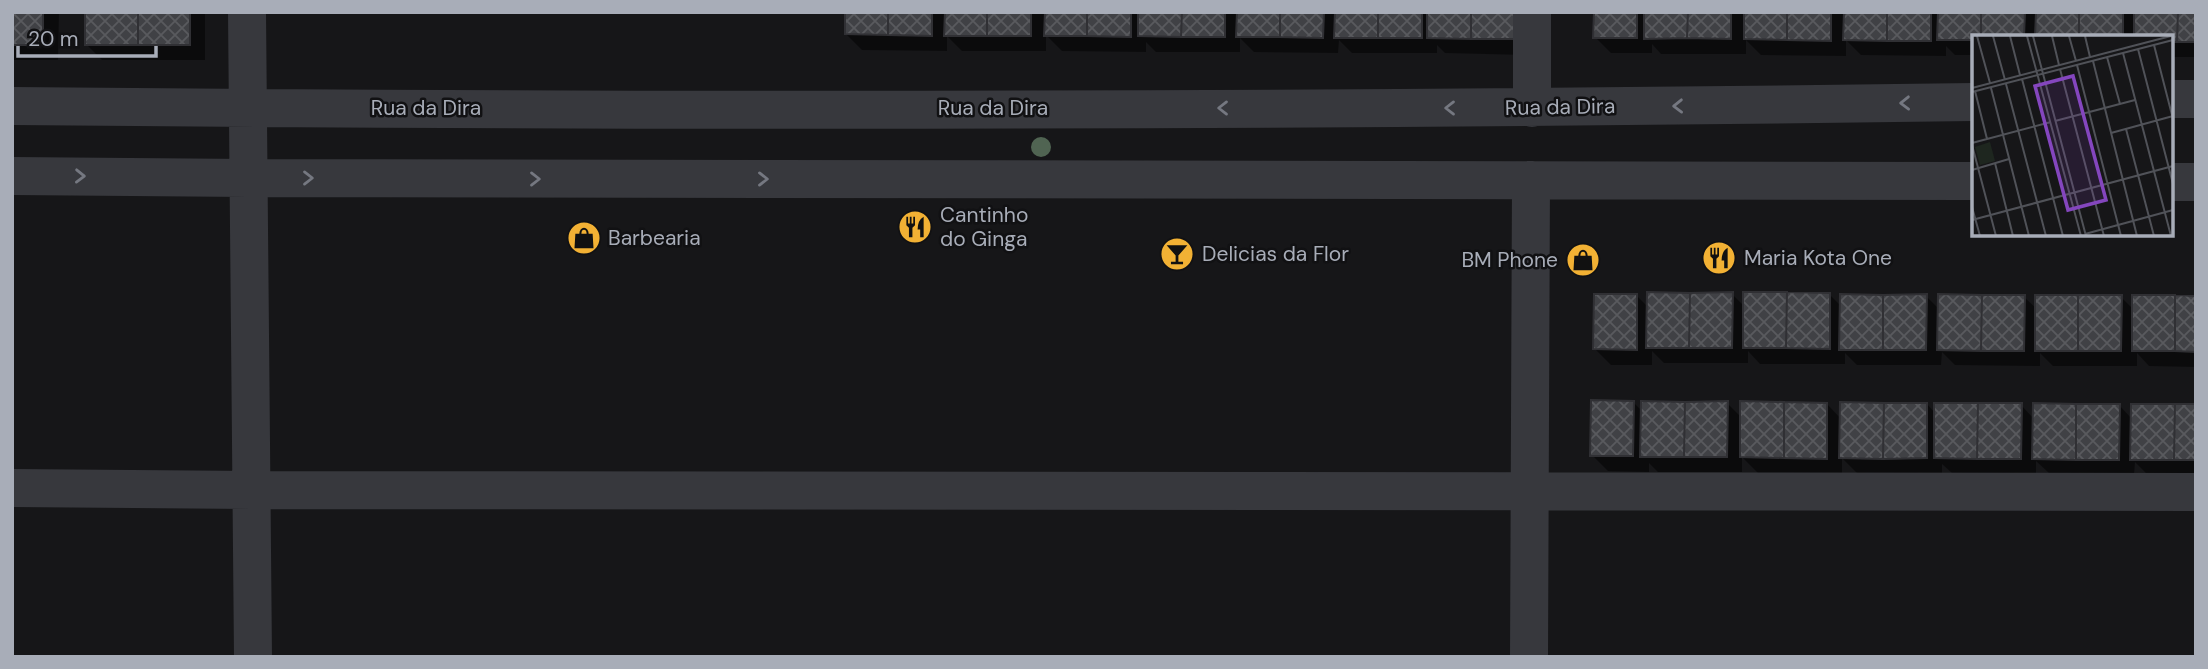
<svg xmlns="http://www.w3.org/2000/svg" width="2208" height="669" viewBox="0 0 2208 669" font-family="'DM Sans',sans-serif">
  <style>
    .shadow { fill: #0007 }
    .building { fill: url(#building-cross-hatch); stroke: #303034; stroke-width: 2 }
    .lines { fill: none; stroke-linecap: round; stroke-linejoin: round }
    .minor { stroke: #37383d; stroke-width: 38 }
    .tree { fill: #506452 }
    .oneway { stroke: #757881 }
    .labels { text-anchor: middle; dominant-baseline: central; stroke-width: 5; stroke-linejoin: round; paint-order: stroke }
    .street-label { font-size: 21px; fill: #a8adb8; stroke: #111113 }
    .poi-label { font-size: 21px; fill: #a8adb8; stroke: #111113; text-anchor: start }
    .inset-road { fill: none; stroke: #505258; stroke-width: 2 }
    .view { fill: #8446be; fill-opacity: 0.15; stroke: #8446be; stroke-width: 3.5 }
    .inset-edge { fill: none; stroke: #a8adb8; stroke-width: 3.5 }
  </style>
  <defs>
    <pattern id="building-cross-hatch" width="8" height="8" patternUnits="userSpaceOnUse" patternTransform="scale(1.75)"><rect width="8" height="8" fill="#404145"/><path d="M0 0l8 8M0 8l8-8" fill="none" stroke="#595a5e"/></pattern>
  </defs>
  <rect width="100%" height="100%" fill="#161618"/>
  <!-- shadow -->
  <path class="shadow" d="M12,12h47l-1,48h-46z
    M87,12h118v48h-103l-16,-16z
    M847,12h683l-1,43 -84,-2 -8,-8v8h-85l-13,-13 -1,13 -84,-1 -14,-14v14h-84l-10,-10v10l-84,-1 -16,-16v16h-84l-15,-15v15l-85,-1 -16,-16z
    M1595,12h601v45h-25v-20h-197v18h-19l-9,-9v10l-85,-1 -15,-15v16l-85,-1 -15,-15v14h-85l-9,-10v9h-41l-16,-16z
    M1732,294l13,13 85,-12 11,11 85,-10 14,14 84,-13 13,12 84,-12 13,13 62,-12v69l-47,-1 -12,-13v13h-84l-13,-13v13l-85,-1 -13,-13 -1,13h-84l-12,-12v11h-85l-12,-13v12h-84l-12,-12v14h-41l-16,-16 42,-53 11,11z
    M1633,402l10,10 84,-9 15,15 85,-14 15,16 85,-16 9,10 85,-9 13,14 85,-14 13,14 64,-13v70l-48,-1 -13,-13 -1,13 -84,-1 -14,-13v13l-84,-1 -10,-9v10l-85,-1 -15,-15v16l-84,-1 -16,-16v15h-84l-9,-9v9l-41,-1 -16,-16z"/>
  <!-- building -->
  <path class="building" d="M12,12h31v33h-31z
    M85,12h53v33h-53z
    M138,12h52v33h-52z
    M845,12h43v23l-43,-1z
    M888,12h44v24l-44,-1z
    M945,12h42v24h-43z
    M987,12h44v24h-44z
    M1045,12h42v24h-43z
    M1087,12h44v25l-44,-1z
    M1138,12h44l-1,25 -43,-1z
    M1182,12h43v25h-44z
    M1237,12h43v25h-44z
    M1280,12h44l-1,26 -43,-1z
    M1335,12h43v26h-44z
    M1378,12h44v26h-44z
    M1427,12h44v27l-44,-1z
    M1471,12h44l-1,27h-43z
    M1594,12h43v26h-44z
    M1644,12h44l-1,26 -43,1z
    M1688,12h43v27l-44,-1z
    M1744,12h43v28l-43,-1z
    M1787,12h44v29l-44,-1z
    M1844,12h43v29l-44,-1z
    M1887,12h44v29h-44z
    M1938,12h43v25h-7v3h-37z
    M1981,12h44l-1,25h-43z
    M2036,12h43v25h-44z
    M2079,12h44v25h-44z
    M2134,12h44l-1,30h-6v-5h-37z
    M2178,12h18v30h-19z
    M1647,292l43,1 -1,55h-43z
    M1733,292l-1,56h-43l1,-55z
    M1743,292h44l-1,56h-43z
    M1787,292l43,1v56l-44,-1z
    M1594,294h43v56l-44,-1z
    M1840,294l43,1v55h-44z
    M1927,294l-1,56h-43v-55z
    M1938,294l44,1 -1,56 -44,-1z
    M1982,295h43l-1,56h-43z
    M2035,295h43v56h-43z
    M2078,295h44l-1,56h-43z
    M2132,295h43v56h-43z
    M2175,295l21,1v56l-21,-1z
    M1591,400l43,1 -1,55h-43z
    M1641,401l44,1 -1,55h-44z
    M1728,401l-1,56h-43l1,-55z
    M1740,401l44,1v56l-44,-1z
    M1784,402l43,1v56l-43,-1z
    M1840,402l44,1 -1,56 -44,-1z
    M1884,403h43v55l-44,1z
    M1934,403h44l-1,56 -43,-1z
    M1978,403h44l-1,56h-44z
    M2033,403l43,1v56l-44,-1z
    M2076,404h44l-1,56h-43z
    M2131,404h44l-1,56h-44z
    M2175,404h21v56h-22z"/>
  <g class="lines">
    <!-- minor -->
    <path class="minor" d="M247,12l6,645
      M2171,99h25
      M12,106c654,6 1308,5 1962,-4
      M1532,108v-96
      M12,176l236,2 1726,3
      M2171,182h25
      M12,488l240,2 1944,2
      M1529,657l2,-477"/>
  </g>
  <!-- trees -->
  <circle class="tree" cx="1041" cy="147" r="10"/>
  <!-- one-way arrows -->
  <defs><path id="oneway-chevron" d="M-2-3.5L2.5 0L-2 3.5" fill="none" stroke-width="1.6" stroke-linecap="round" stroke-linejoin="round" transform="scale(1.75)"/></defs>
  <g class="oneway">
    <use href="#oneway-chevron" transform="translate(1905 103) rotate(179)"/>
    <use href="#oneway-chevron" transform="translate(1678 106) rotate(179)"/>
    <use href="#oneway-chevron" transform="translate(1223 108) rotate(180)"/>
    <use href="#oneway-chevron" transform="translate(1450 108) rotate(180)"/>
    <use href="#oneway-chevron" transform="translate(80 176) rotate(1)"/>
    <use href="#oneway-chevron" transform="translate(308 178)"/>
    <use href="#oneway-chevron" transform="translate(535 179)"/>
    <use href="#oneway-chevron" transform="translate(763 179)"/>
  </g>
  <!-- icons -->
  <defs>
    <symbol id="restaurant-disc" viewBox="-11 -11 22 22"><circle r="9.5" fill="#f2b134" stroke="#111113"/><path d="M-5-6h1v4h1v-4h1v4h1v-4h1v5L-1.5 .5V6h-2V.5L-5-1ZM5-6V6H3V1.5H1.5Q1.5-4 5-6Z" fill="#111"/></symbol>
    <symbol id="shop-disc" viewBox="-11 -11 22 22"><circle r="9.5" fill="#f2b134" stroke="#111113"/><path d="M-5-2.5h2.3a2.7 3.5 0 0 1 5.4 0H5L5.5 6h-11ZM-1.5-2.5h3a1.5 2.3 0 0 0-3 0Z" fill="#111"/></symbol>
    <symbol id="bar-disc" viewBox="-11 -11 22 22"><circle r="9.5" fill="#f2b134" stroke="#111113"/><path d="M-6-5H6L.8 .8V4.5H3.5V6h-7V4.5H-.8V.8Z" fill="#111"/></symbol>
  </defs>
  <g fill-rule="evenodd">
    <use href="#restaurant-disc" x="896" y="208" width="38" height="38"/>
    <use href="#shop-disc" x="565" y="219" width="38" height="38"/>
    <use href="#bar-disc" x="1158" y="235" width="38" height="38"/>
    <use href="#restaurant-disc" x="1700" y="239" width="38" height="38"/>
    <use href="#shop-disc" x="1564" y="241" width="38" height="38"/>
  </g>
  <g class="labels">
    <!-- street labels -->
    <g class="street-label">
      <text transform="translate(1560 107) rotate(-1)">Rua da Dira</text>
      <text x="426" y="108">Rua da Dira</text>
      <text x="993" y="108">Rua da Dira</text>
    </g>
    <!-- poi labels -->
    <g class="poi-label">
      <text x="940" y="215">Cantinho<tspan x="940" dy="24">do Ginga</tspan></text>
      <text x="608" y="238">Barbearia</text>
      <text x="1202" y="254">Delicias da Flor</text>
      <text x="1744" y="258">Maria Kota One</text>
      <text x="1558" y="260" text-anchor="end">BM Phone</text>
    </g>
  </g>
  <!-- overview -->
  <g transform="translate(1972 35)">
    <rect width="201" height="201" fill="#161618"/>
    <path d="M18,107l5,19 -15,4 -5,-18z" fill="#1e261f"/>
    <path class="inset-road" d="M5,1l13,47M21,1l12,44M38,1l10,39M55,1l54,200M61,1l53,200M80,1l7,29M97,1l7,25M113,1l5,21M182,10l19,74M166,14l35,135M151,18l48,183M135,22l13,47M121,26l44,175M105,30l44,171M88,34l44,167M50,44l41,157M34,49l40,152M0,53l199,-52M19,53l38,148M3,56l12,48M0,57l201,-52M83,86l80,-21M154,94l28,107M139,98l62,-17M0,108l79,-21M0,110l24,91M23,128l18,73M0,135l37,-11M0,172l8,29M0,185l201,-54M113,199l88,-24"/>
    <path class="view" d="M101,41l33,124 -38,10 -33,-124z"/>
    <rect width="201" height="201" class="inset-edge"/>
  </g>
  <!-- border -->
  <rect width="2208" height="669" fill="none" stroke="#a8adb8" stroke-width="28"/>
  <!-- scale -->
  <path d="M18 46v10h138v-10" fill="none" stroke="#a8adb8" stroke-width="3.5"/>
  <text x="28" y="46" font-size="21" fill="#a8adb8" stroke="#111113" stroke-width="5" paint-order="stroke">20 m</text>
</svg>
